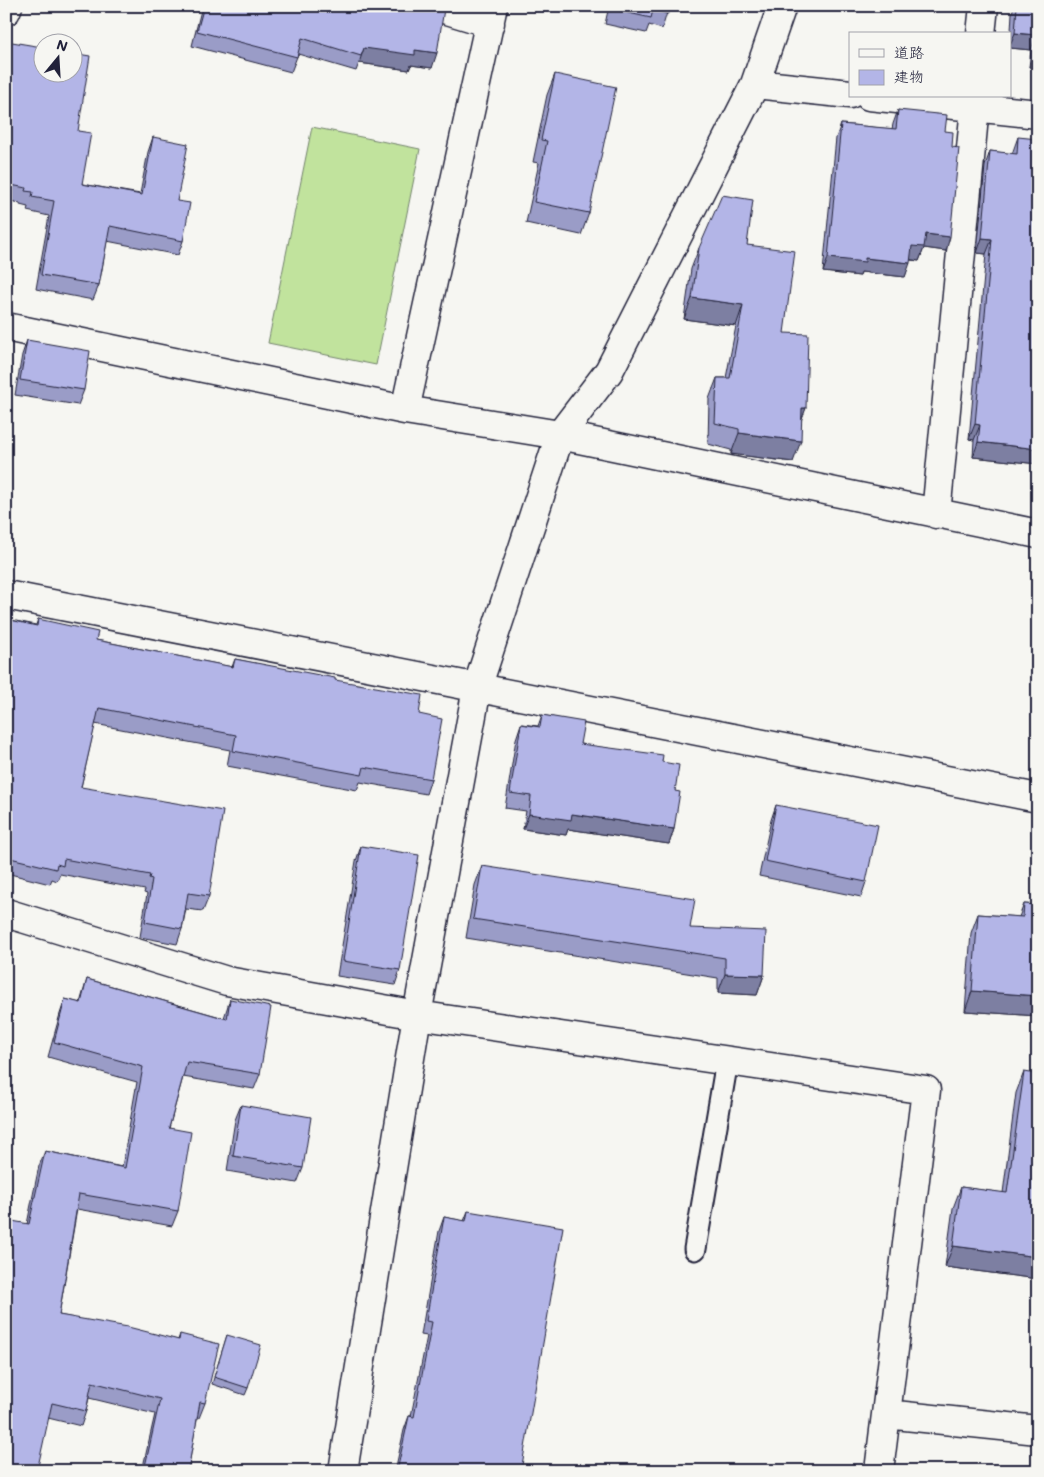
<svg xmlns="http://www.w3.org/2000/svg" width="1044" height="1477" viewBox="0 0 1044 1477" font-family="Mali,'Klee One',sans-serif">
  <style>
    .garden { fill: #c1e39d; stroke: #72826c }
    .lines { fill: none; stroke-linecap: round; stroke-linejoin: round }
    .lane-casing { stroke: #22223b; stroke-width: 25 }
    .street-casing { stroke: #22223b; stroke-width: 31 }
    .secondary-casing { stroke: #22223b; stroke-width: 31 }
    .lane { stroke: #f6f6f2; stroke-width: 21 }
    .street { stroke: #f6f6f2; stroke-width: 28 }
    .secondary { stroke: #f6f6f2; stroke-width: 28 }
    .wall { fill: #9a9cc7; stroke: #22223b }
    .shaded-wall { fill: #7d7fa2; stroke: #22223b }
    .building { fill: #b3b5e7; stroke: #22223b }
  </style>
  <rect width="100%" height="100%" fill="#f6f6f2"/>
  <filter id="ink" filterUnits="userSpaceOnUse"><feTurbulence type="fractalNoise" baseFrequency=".02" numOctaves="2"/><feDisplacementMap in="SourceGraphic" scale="10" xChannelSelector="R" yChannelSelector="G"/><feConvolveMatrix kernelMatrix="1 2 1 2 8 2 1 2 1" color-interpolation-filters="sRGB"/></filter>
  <g filter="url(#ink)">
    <!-- garden -->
    <path class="garden" d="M312,127l108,22 -44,216 -108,-22z"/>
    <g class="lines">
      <defs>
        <path id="lane" d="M695,1249l32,-188"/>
        <path id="street" d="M434,6l56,17
          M6,11l2,-5
          M981,34l3,-28
          M755,84l95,10
          M869,96l169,18
          M6,327l399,83 155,25 478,99
          M405,410l88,-404
          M936,514l40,-418
          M6,913l221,68 190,34 509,75 -47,381
          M886,1414l152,16
          M343,1471l74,-456 60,-327 83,-253 49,-64 146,-287 27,-78"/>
        <path id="secondary" d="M6,595l1032,203"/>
      </defs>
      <!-- lane casing -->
      <use href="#lane" class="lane-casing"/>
      <!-- street casing -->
      <use href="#street" class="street-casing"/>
      <!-- secondary casing -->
      <use href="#secondary" class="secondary-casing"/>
      <!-- lane -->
      <use href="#lane" class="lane"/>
      <!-- street -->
      <use href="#street" class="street"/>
      <!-- secondary -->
      <use href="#secondary" class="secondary"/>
    </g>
    <!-- wall -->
    <path class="wall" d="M202,6h222l8,62 -21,-3 -2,5 -50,-7 -3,8 -58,-17 -7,18 -99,-26z
      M609,6h60l-7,23 -13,-4 -3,8 -41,-9z
      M1014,6h24v62l-9,-1 2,-17 -21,-2 2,-35z
      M6,41l72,90 4,53 58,10 8,-42 5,-15 24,64 6,40 -5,14 -71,-14 -8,44 -6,15 -57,-11 13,-73 -22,-5 1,-4 -8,-2v-2l-14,-3z
      M555,74l34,139 -8,22 -55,-12 13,-60 -6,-1 14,-67z
      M898,110l47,21 1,120 -22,-3 -5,13 -9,-1 -5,17 -44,-5 -1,4 -37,-4 13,-134 5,-14 51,5 1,-5z
      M1018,137l20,327 -65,-7 1,-17 -5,-1 17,-185 -9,-1 8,-87 5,-15 22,3z
      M747,245l37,88 22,75 -5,12 -8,42 -62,-8v-4l-23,-6 1,-45 8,-21h9l10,-52 -52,-7 7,-50 8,-21z
      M27,340l57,50 -6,15 -63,-10 7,-40z
      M6,619l30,6 2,-6 58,21 136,27 3,-8 100,21 84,34 12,65 -5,15 -66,-12 -3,8 -130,-24 3,-16 -135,-26 -14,63 128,109 -6,15 -17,-2 -4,20 -5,15 -37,-7 7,-43 -3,-1 1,-3 -85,-16 -3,7 -5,-2 -2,5 -44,-11v-46l1,-3h-1z
      M542,715l38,29 82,18 13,29 -1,38 -5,15 -101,-15 -2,6 -43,-6 3,-18 -21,-3 11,-69 5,-15 17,2z
      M776,805l90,77 -5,15 -102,-21 12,-56z
      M361,846l39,124 -5,15 -58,-9 19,-115z
      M482,866l208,62 74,47 -7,20 -39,-2v-15l-252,-40 9,-53z
      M1024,904l14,1v111l-73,-5 6,-78 7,-19 41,3z
      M87,979l137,39 6,-19 30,75 -6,15 -71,-12 -14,51 9,83 -6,15 -95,-17 -18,106 119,25 2,-6 25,69 -6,15h-2l-9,53h-46l13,-57 -66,-16 -3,13 -5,15 -33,-8 -21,-194 12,-58 6,-15 77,16 15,-85 -89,-25 12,-43 5,-15 15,4z
      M1024,1072l14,207 -93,-12 8,-59 8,-21 42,6 13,-100z
      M241,1105l62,63 -6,15 -70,-12 8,-51z
      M468,1211l53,260h-126l9,-41 5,-14h2l16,-80 -6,-1 18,-104 5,-14 20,4z
      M227,1335l21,53 -3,7 -33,-11z"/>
    <!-- shaded-wall -->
    <path class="shaded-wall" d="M1015,33l21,2 -5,15 -21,-2v-3z
      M364,48l51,2 22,3 -5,15 -21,-3 -2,5 -50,-7z
      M1035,52h3v16l-9,-1z
      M926,234l24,3 -4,14 -22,-3 -5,13 -12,-2 5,-13z
      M982,238l10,1 -6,15 -9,-1z
      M828,258h37l45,5 -5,14 -44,-5 -1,4 -37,-4z
      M692,298l51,7 -7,21 -52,-7z
      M802,408h4l-8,21z
      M975,424l5,1 -6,15 -5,-1z
      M739,433l62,8 -8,21 -62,-8z
      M978,442l60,7v15l-65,-7z
      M529,814h43l102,15 -5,15 -101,-15 -2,6 -43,-6z
      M725,974l39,1 -7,20 -39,-2z
      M972,991l66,5v20l-73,-5z
      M953,1246l85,11v22l-93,-12z"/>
    <!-- building -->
    <path class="building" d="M204,6h220l20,3 -7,44 -22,-3v5l-51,-7 -3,8 -59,-18 -5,19 -100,-26z
      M611,6h58l-1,8 -15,-4 -2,8 -40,-9z
      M1017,6h21v46h-3l1,-17 -21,-2z
      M6,41l36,6v25h30v-19l18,3 -12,75 13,2 -9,51 60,11 11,-58 35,7 -11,57 13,2 -7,38 -73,-15 -11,59 -58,-10 13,-74 -22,-4 1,-5 -8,-1 1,-3 -20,-4z
      M555,74l61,13 -27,126 -55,-11 13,-61 -6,-1z
      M898,110l49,5 -2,16 8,1 -1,15 7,1 -9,89 -24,-3 -2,13 -12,-1 -2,17 -45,-5v4l-37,-4 13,-134 55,5z
      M1018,137l20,2v310l-60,-7 2,-17 -5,-1 17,-185 -10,-1 8,-87 27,3z
      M722,195l31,5 -6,45 48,6 -11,82 24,1 -2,74h-4l-1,33 -62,-8v-4l-24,-6 2,-45h13l13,-73 -51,-7 7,-50z
      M27,340l63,11 -6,39 -64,-10z
      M6,619l31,7 1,-7 60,13 -2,8 137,27 2,-8 100,19v2l87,15 -3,19 23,5 -11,60 -67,-12 -2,8 -129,-24 3,-16 -137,-27 -18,79 142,24 -14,85 -21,-3 -6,36 -37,-7 7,-43 -3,-1 1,-3 -86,-16 -1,7 -6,-2 -1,5 -50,-12 4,-15 -4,-1v-7l7,-25 -7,-1z
      M542,715l42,7 -4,22 83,11 -1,7 17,3 -4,26 5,1 -6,37 -102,-15 -1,6 -42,-6 2,-18 -21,-3 11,-69 19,3z
      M776,805l102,20 -12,57 -101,-21z
      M361,846l58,9 -19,115 -57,-9z
      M482,866l213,33 -5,29 76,3 -2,44 -39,-1v-16l-252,-39z
      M1024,904l14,1v91l-66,-5 6,-77 45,3z
      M87,979l140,40 3,-20 41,8 -11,67 -73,-12 -18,66 22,4 -13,79 -99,-17 -20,121 69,12 51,13 1,-6 39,10 -14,59 -5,-1 -12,69h-44l16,-72 -68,-17 -6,29 -34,-8 -15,68h-31v-251l23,4 16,-73 80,17 18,-101 -89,-25 11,-43 16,4z
      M1024,1072l14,2v183l-85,-11 8,-59 46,6z
      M241,1105l70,12 -8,51 -70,-12z
      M468,1211l95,16 -42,244h-124l12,-55 5,1 18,-95 -6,-1 18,-104 22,4z
      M227,1335l34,10 -13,43 -34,-11z"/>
  </g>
  <!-- margin -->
  <rect width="1044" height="1477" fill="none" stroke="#f6f6f2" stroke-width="25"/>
  <rect x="12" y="12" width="1019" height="1452" fill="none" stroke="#22223b" stroke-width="2" filter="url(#ink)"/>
  <!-- legend -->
  <rect x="849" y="32" width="162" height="65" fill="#f6f6f2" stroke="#a1a1a9"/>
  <rect x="859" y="49" width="25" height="8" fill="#f6f6f2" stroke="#a1a1a9"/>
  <text x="894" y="58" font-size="15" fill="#22223b">道路</text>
  <rect x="859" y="70" width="25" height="15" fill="#b3b5e7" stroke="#a1a1a9"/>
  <text x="894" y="82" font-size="15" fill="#22223b">建物</text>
  <!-- north arrow -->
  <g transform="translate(58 58) rotate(18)"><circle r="24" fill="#f6f6f2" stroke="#a1a1a9"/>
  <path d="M0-4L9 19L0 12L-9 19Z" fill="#22223b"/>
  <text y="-8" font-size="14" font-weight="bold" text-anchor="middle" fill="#22223b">N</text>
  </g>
</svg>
